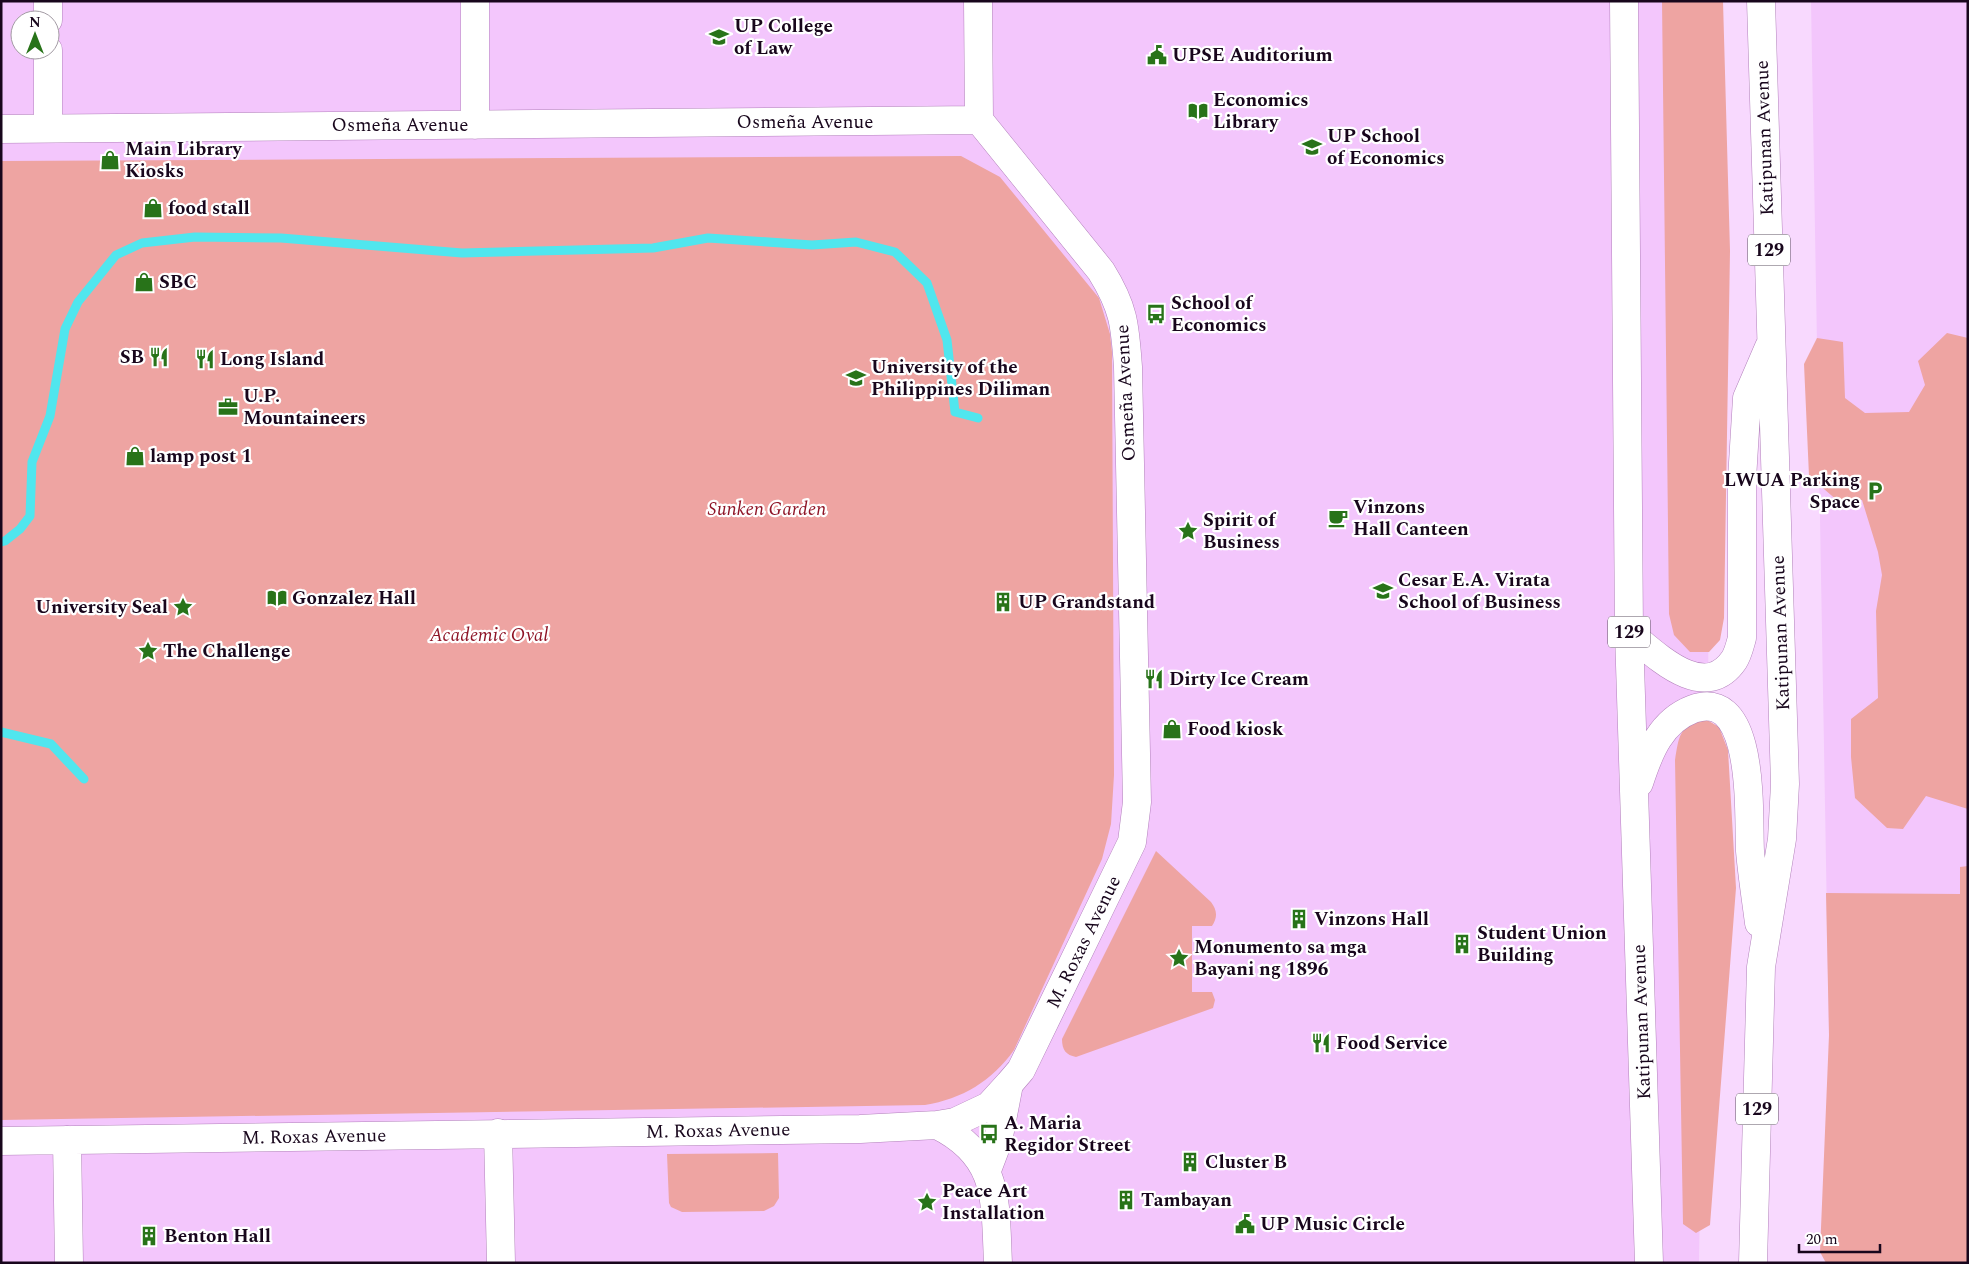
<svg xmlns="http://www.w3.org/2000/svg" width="1969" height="1264" viewBox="0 0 1969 1264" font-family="Spectral,serif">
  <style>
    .built { fill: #f3c6fc; fill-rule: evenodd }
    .green { fill: #eea4a2 }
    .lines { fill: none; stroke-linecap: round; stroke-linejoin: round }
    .stream { stroke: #50e6ee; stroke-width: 9 }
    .minor-casing { stroke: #b281bb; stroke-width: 29 }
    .major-casing { stroke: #b281bb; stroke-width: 29 }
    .minor { stroke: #fff; stroke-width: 28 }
    .major { stroke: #fff; stroke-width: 28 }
    .labels { text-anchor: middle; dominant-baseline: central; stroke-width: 4.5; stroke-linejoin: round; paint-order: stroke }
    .shield { fill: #fff; stroke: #5d5160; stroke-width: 1 }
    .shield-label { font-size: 18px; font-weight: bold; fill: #18061c }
    .poi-label { font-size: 19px; font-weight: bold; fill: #18061c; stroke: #fff; text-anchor: start }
    .street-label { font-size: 19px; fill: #18061c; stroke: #fff }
    .park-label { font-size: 19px; font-style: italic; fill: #8e1426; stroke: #fff }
  </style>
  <rect width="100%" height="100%" fill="#f8d9fe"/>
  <!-- built -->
  <path class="built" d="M1,1h1711l-4,706 -9,556h-1698zM20,20h30v30h-30z
    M1811,1h157v1005l-139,29z"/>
  <!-- green -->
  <path class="green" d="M1662,1h61l7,250 -6,367 -4,22 -11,12h-19l-16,-17 -5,-21z
    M961,156l39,21 99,121 11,36 2,18 2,423 -3,49 -9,35 -88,191c-22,31 -52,49 -89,55l-924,15v-959z
    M1947,333l21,5v471l-42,-13 -23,33 -16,-1 -32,-30 -4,-41v-38l27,-21 -2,-87 6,-36 -4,-23 -16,-52 -23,2 -30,-26 -5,-112 13,-26 26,4 2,56 20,15 44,-1 16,-27 -7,-24z
    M1702,717l17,10 9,23 8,138 -26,337 -14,8 -13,-9 -8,-464c4,-24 4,-32 27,-43z
    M1156,851l55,51c6,8 7,15 1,24h-20v66h20l3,8 -2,8 -137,49c-10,-2 -14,-7 -14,-18z
    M1968,866v397h-142l-6,-11 9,-217 -3,-142 134,1v-27z
    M778,1153l1,45 -5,8 -10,5 -82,1 -11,-5 -2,-4 -2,-49z"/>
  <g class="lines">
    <!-- stream -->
    <path class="stream" d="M1,542l4,-1 15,-12 10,-13 2,-54 18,-46 15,-87 13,-27 38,-47 26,-12 53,-6 86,1 181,15 191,-5 55,-10 104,7 44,-3 39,10 32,31 20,57 8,72 23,6
      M1,732l50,12 33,35"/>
    <defs>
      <path id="minor" d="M48,1v19
        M475,1v124
        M978,1l1,119
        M48,50v78
        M1,129l978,-9
        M937,1125c63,31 58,76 61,138
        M498,1133l3,130
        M67,1140l2,123
        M1,1141l859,-12 77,-4 18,-3 34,-16 20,-22 12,-14 111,-228 5,-40 -9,-435c-3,-42 -4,-59 -27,-96l-122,-151
        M987,1170l11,-29 11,-57"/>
      <path id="major" d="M1624,1l5,632 20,630
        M1629,633c26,21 75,71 105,27 4,-6 6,-15 8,-22v-159l5,-81 22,-51
        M1639,783c10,-31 22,-62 54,-74 64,-23 55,110 57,142 2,24 6,48 9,72
        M1753,1263l8,-296 21,-128 3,-55 -24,-783"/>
    </defs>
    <!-- minor casing -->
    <use href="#minor" class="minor-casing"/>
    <!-- major casing -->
    <use href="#major" class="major-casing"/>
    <!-- minor -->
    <use href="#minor" class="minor"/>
    <!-- major -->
    <use href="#major" class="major"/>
  </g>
  <!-- icons -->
  <defs>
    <symbol id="university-bare" viewBox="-9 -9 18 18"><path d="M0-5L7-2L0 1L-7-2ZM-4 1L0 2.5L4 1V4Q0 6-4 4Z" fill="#287319" stroke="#fff" stroke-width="2.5" paint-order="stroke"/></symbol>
    <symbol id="civic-bare" viewBox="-9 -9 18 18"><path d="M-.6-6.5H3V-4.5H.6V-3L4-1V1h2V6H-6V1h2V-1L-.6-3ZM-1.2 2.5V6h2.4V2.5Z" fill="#287319" stroke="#fff" stroke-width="2.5" paint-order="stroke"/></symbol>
    <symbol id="library-bare" viewBox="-9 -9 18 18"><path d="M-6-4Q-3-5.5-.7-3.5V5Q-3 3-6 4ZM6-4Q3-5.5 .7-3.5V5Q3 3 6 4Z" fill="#287319" stroke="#fff" stroke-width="2.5" paint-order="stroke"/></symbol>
    <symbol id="shop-bare" viewBox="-9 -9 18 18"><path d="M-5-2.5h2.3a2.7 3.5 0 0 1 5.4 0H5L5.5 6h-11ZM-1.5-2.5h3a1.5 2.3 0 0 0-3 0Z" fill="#287319" stroke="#fff" stroke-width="2.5" paint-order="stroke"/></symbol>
    <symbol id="bus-bare" viewBox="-9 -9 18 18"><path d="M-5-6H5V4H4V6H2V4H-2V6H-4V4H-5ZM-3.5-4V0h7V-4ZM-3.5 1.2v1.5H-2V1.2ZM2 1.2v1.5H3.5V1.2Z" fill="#287319" stroke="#fff" stroke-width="2.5" paint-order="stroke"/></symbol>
    <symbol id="restaurant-bare" viewBox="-9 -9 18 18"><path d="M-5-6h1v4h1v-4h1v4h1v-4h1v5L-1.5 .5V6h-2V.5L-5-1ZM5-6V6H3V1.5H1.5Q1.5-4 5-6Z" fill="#287319" stroke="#fff" stroke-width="2.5" paint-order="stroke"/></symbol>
    <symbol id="office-bare" viewBox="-9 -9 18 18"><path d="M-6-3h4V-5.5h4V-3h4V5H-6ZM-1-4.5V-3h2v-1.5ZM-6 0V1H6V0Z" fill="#287319" stroke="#fff" stroke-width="2.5" paint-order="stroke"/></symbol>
    <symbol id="parking-bare" viewBox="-9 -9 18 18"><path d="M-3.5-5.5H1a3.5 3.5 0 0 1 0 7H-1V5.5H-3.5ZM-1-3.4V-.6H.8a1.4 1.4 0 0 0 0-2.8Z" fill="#287319" stroke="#fff" stroke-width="2.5" paint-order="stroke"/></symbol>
    <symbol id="cafe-bare" viewBox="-9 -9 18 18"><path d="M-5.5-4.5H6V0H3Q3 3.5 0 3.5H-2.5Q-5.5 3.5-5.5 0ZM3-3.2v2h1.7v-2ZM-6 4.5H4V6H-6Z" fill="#287319" stroke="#fff" stroke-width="2.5" paint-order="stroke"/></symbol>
    <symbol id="sight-bare" viewBox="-9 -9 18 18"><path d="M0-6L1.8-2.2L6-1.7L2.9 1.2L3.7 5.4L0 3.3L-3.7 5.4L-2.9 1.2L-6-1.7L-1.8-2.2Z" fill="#287319" stroke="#fff" stroke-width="2.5" paint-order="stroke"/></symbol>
    <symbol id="school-bare" viewBox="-9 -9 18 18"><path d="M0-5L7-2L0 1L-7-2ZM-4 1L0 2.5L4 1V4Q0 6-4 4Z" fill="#287319" stroke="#fff" stroke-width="2.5" paint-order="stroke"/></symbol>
    <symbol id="building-bare" viewBox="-9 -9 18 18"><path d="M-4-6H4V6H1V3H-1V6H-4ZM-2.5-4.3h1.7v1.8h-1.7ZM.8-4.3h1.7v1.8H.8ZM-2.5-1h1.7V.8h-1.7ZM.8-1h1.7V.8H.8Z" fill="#287319" stroke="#fff" stroke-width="2.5" paint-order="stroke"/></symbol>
  </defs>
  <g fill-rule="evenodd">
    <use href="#university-bare" x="705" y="23" width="28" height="28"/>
    <use href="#civic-bare" x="1143" y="41" width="28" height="28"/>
    <use href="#library-bare" x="1184" y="97" width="28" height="28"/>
    <use href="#university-bare" x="1298" y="133" width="28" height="28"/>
    <use href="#shop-bare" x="96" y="146" width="28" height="28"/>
    <use href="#shop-bare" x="139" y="194" width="28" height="28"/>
    <use href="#shop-bare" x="130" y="268" width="28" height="28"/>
    <use href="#bus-bare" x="1142" y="300" width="28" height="28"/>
    <use href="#restaurant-bare" x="145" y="343" width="28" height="28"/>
    <use href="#restaurant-bare" x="191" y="345" width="28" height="28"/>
    <use href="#university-bare" x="842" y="364" width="28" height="28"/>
    <use href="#office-bare" x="214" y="393" width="28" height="28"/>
    <use href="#shop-bare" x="121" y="442" width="28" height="28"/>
    <use href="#parking-bare" x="1861" y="477" width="28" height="28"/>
    <use href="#cafe-bare" x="1324" y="504" width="28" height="28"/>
    <use href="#sight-bare" x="1174" y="517" width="28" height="28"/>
    <use href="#school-bare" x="1369" y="577" width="28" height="28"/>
    <use href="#library-bare" x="263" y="584" width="28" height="28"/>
    <use href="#building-bare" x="989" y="588" width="28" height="28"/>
    <use href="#sight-bare" x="169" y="593" width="28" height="28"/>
    <use href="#sight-bare" x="134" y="637" width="28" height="28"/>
    <use href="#restaurant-bare" x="1140" y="665" width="28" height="28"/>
    <use href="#shop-bare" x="1158" y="715" width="28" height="28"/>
    <use href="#building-bare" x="1285" y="905" width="28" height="28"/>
    <use href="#building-bare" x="1448" y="930" width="28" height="28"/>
    <use href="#sight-bare" x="1165" y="944" width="28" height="28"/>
    <use href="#restaurant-bare" x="1307" y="1029" width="28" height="28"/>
    <use href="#bus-bare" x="975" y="1120" width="28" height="28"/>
    <use href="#building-bare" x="1176" y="1148" width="28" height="28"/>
    <use href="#building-bare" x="1112" y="1186" width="28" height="28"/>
    <use href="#sight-bare" x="913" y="1188" width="28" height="28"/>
    <use href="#civic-bare" x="1231" y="1210" width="28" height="28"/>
    <use href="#building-bare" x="135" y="1222" width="28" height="28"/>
  </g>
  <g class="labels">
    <!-- shield labels -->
    <g class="shield">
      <rect x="1748" y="234.5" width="42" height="31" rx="4"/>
      <rect x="1608" y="616.5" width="42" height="31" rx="4"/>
      <rect x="1736" y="1093.5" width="42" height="31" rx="4"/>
    </g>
    <g class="shield-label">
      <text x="1769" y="250">129</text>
      <text x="1629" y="632">129</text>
      <text x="1757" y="1109">129</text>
    </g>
    <!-- poi labels -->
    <g class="poi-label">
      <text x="734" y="26">UP College<tspan x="734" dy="22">of Law</tspan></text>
      <text x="1172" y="55">UPSE Auditorium</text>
      <text x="1213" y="100">Economics<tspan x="1213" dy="22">Library</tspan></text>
      <text x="1327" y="136">UP School<tspan x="1327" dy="22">of Economics</tspan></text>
      <text x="125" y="149">Main Library<tspan x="125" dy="22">Kiosks</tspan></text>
      <text x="168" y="208">food stall</text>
      <text x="159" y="282">SBC</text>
      <text x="1171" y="303">School of<tspan x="1171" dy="22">Economics</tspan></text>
      <text x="144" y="357" text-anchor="end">SB</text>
      <text x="220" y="359">Long Island</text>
      <text x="871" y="367">University of the<tspan x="871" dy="22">Philippines Diliman</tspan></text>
      <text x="243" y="396">U.P.<tspan x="243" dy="22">Mountaineers</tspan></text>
      <text x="150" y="456">lamp post 1</text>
      <text x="1860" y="480" text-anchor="end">LWUA Parking<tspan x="1860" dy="22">Space</tspan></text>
      <text x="1353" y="507">Vinzons<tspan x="1353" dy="22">Hall Canteen</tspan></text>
      <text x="1203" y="520">Spirit of<tspan x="1203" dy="22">Business</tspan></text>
      <text x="1398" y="580">Cesar E.A. Virata<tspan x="1398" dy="22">School of Business</tspan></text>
      <text x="292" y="598">Gonzalez Hall</text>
      <text x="1018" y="602">UP Grandstand</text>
      <text x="168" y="607" text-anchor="end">University Seal</text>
      <text x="163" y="651">The Challenge</text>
      <text x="1169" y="679">Dirty Ice Cream</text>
      <text x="1187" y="729">Food kiosk</text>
      <text x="1314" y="919">Vinzons Hall</text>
      <text x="1477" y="933">Student Union<tspan x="1477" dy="22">Building</tspan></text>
      <text x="1194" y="947">Monumento sa mga<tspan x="1194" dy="22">Bayani ng 1896</tspan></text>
      <text x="1336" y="1043">Food Service</text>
      <text x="1004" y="1123">A. Maria<tspan x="1004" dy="22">Regidor Street</tspan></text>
      <text x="1205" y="1162">Cluster B</text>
      <text x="942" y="1191">Peace Art<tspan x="942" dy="22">Installation</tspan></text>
      <text x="1141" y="1200">Tambayan</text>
      <text x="1260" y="1224">UP Music Circle</text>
      <text x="164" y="1236">Benton Hall</text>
    </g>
    <!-- street labels -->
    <g class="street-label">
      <text x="805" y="122">Osmeña Avenue</text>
      <text x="400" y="125">Osmeña Avenue</text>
      <text transform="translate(1765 138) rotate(-92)">Katipunan Avenue</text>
      <text transform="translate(1126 393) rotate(-93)">Osmeña Avenue</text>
      <text transform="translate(1781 633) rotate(-92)">Katipunan Avenue</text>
      <text transform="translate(1084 942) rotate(-64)">M. Roxas Avenue</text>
      <text transform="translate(1642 1022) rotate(-92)">Katipunan Avenue</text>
      <text transform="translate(718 1131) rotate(-1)">M. Roxas Avenue</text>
      <text transform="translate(314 1137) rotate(-1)">M. Roxas Avenue</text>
    </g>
    <!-- park labels -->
    <g class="park-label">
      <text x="767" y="509">Sunken Garden</text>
      <text x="489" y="635">Academic Oval</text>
    </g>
  </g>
  <!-- border -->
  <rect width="1969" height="1264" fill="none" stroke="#18061c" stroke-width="5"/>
  <!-- north arrow -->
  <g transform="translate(35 35)"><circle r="24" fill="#ffffff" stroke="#a39ba4"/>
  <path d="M0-4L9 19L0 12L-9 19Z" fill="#287319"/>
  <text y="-8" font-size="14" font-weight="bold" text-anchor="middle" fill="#18061c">N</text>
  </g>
  <!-- scale -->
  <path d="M1799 1244v8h81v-8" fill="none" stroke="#18061c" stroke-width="2.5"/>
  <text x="1806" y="1244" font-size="15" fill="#18061c" stroke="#ffffff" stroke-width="4" paint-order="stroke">20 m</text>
</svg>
